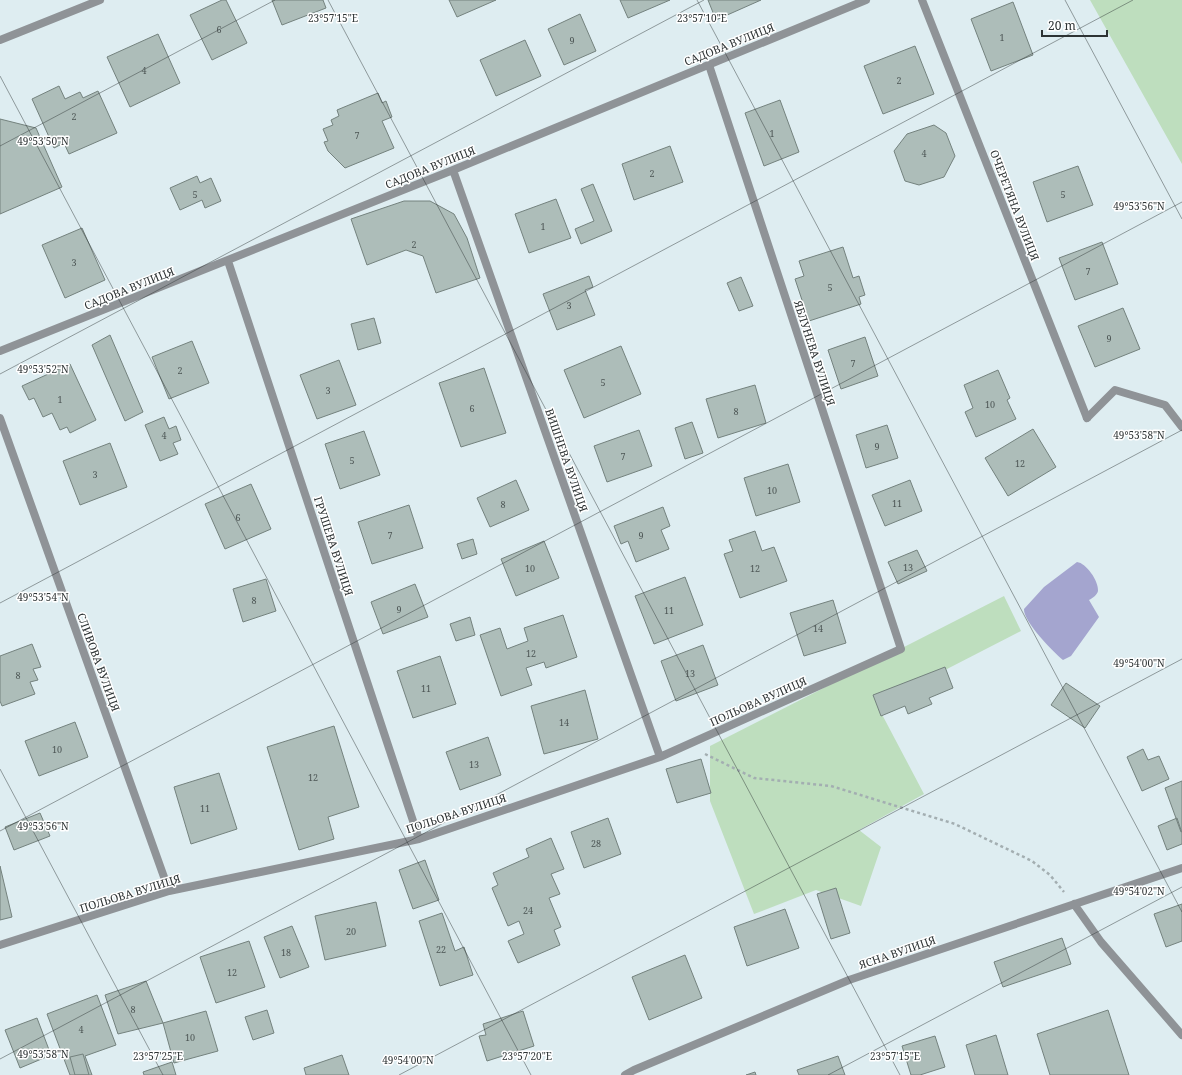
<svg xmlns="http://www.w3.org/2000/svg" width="1182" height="1075" viewBox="0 0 1182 1075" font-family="'Noto Serif',serif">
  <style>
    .green { fill: #bedebe }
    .water { fill: #a4a5cf }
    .building { fill: #adbdb9; stroke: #74827e }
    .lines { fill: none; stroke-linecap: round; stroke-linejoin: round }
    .path { stroke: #a3aeb1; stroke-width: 2.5; stroke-dasharray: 3 3; stroke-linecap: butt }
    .lane { stroke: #8f9397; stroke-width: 8 }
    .street { stroke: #8f9397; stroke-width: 8 }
    .ticks { fill: none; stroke: #2d3334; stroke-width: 1; stroke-opacity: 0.45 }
    .labels { text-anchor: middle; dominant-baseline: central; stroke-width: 3; stroke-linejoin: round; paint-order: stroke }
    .number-label { font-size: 9px; fill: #4d5655 }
    .street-label { font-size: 11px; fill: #2d3334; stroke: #fff }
    .ticks-label { font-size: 10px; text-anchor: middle; fill: #2d3334; stroke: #fff; stroke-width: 3; stroke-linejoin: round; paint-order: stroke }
  </style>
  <rect width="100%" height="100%" fill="#deedf1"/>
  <!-- green -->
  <path class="green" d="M1090,0h92v164z
    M1004,596l17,35 -144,74 47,89 -65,36 22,17 -20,59 -45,-16 -62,24 -44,-113v-55z"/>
  <!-- water -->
  <path class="water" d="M1077,562c9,1 22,19 21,29 -1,4 -5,7 -9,9l10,17 -28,39 -8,4c-10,-8 -40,-39 -39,-51l20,-22z"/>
  <!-- building -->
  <path class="building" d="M222,0h4l21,43 -35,17 -22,-45z
    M272,0h51l3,8 -44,17z
    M449,0h47l-39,17z
    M620,0h50l-42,18z
    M708,0h53l-45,20z
    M1013,2l20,53 -42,16 -20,-52z
    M580,14l16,37 -32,14 -16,-36z
    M158,34l22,49 -50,24 -23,-50z
    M525,40l16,36 -45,20 -16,-36z
    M915,46l19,48 -51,20 -19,-48z
    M59,86l6,13 15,-7 3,6 15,-7 19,42 -48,21 -5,-11 -10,5 -22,-49z
    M378,93l4,10 4,-2 6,16 -10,4 12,27 -49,20 -17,-17 -4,-9 4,-1 -5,-12 10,-4 -2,-5 8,-4 -2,-6z
    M780,100l19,52 -35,14 -19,-53z
    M0,119l36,9 26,59 -62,27z
    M934,125l12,8 9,23 -11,21 -25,8 -14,-4 -11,-30 13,-17z
    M670,146l13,36 -49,18 -12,-36z
    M1078,166l15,39 -46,17 -14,-40z
    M197,176l3,7 11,-5 10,23 -16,7 -3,-8 -22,10 -10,-22z
    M593,184l19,47 -31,13 -6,-15 19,-8 -13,-32z
    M556,199l15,39 -42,15 -14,-39z
    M404,201h26l24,13 13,24 13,40 -44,15 -13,-37 -17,-6 -39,15 -16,-46z
    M82,228l23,52 -40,18 -23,-53z
    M1102,242l16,42 -43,16 -16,-42z
    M843,247l10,31 6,-2 6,19 -6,2 2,7 -52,17 -14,-42 9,-3 -5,-15z
    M589,276l4,11 -8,3 10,25 -38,15 -14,-36z
    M741,277l12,29 -14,5 -12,-28z
    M1123,308l17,41 -45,18 -17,-41z
    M374,318l7,25 -23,7 -7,-26z
    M110,335l33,77 -18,9 -33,-76z
    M865,337l13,39 -37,13 -13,-39z
    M192,341l17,42 -40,16 -17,-42z
    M621,346l20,48 -57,24 -20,-48z
    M339,360l17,45 -39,14 -17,-44z
    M70,364l26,56 -26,13 -3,-6 -7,3 -8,-17 -9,4 -9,-19 -5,2 -7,-14z
    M484,368l22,65 -45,14 -22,-64z
    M998,370l12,28 -3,2 9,19 -40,18 -11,-25 8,-4 -9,-23z
    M755,385l11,38 -48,15 -12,-39z
    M164,417l5,12 7,-3 5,14 -8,3 5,11 -18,7 -15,-36z
    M692,422l11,31 -18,6 -10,-31z
    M887,425l11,33 -32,10 -10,-33z
    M1033,429l23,38 -48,29 -23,-38z
    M639,430l13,36 -45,16 -13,-36z
    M364,431l16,44 -40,14 -15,-45z
    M110,443l17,44 -47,18 -17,-44z
    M788,464l12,38 -44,14 -12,-38z
    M516,480l13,30 -39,17 -13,-29z
    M910,480l12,31 -37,15 -13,-31z
    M251,484l20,45 -46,20 -20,-45z
    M409,505l14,43 -51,16 -14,-42z
    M663,507l7,19 -9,4 8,19 -33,13 -8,-21 -7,3 -7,-18z
    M755,531l7,20 12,-4 13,34 -47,17 -16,-44 9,-3 -4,-11z
    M473,539l4,15 -15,5 -5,-15z
    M544,541l15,37 -43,18 -15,-37z
    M917,550l10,21 -29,13 -10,-22z
    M685,577l18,48 -49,19 -19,-48z
    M266,579l10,32 -33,11 -10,-33z
    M415,584l13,33 -45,17 -12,-32z
    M833,600l13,43 -42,13 -14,-43z
    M563,615l14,42 -31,11 -2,-6 -18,6 6,17 -31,11 -21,-61 20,-7 7,21 21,-8 -4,-13z
    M470,617l5,18 -19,6 -6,-17z
    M32,644l9,23 -8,2 5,11 -8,2 5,12 -33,12 -2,-5v-45z
    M703,645l15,40 -42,16 -15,-40z
    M440,656l16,48 -43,14 -16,-47z
    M945,667l8,21 -24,10 3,6 -24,10 -3,-8 -24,10 -8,-21z
    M1066,683l34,23 -15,22 -34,-23z
    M585,690l13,49 -54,15 -13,-48z
    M75,722l13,35 -49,19 -14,-35z
    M334,726l25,81 -31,10 6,22 -35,11 -32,-103z
    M488,737l13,38 -41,15 -14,-38z
    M1143,749l5,11 11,-4 10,23 -27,12 -15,-34z
    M701,759l10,34 -34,10 -11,-34z
    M219,773l18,56 -46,15 -17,-57z
    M1182,781v50l-1,1 -16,-44z
    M40,813l10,23 -36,14 -9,-23z
    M608,818l13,36 -37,14 -13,-36z
    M1177,818l5,15v11l-15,6 -9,-24z
    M551,838l13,31 -13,5 9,20 -11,4 12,29 -7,3 6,15 -42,18 -10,-22 16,-7 -5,-13 -11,5 -16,-38 6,-3 -5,-12 36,-16 -3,-8z
    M425,860l14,40 -26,9 -14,-39z
    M0,866l12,51 -12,3z
    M836,888l14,45 -19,6 -14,-45z
    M376,902l10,44 -61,14 -10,-44z
    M1182,904v37l-16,6 -12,-33z
    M785,909l14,39 -52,18 -13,-39z
    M442,913l13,38 9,-4 9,28 -33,11 -21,-65z
    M292,926l17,41 -29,11 -16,-41z
    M1062,938l9,26 -68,23 -9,-25z
    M249,941l16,46 -49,16 -16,-46z
    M685,955l17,43 -53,22 -17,-43z
    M146,981l17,42 -45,11 -13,-39z
    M97,995l19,50 -31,11 7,19h-22l-23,-61z
    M267,1010l7,23 -21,7 -8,-23z
    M1108,1010l21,65h-79l-13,-41z
    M206,1011l12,40 -44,12 -11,-40z
    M523,1011l11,35 -47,15 -8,-25 7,-1 -3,-11z
    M37,1018l14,37 -31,13 -15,-38z
    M996,1035l12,40h-33l-9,-30z
    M935,1036l10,31 -25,8h-9l-9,-29z
    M83,1054l6,21h-14l-5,-18z
    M342,1055l7,20h-43l-2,-7z
    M838,1056l7,19h-46l-2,-5z
    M172,1062l4,13h-32l-1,-3z
    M755,1072l1,3h-10z"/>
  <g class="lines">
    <!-- path -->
    <path class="path" d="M705,754l49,24 77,8 124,38 77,37 18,14 14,17"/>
    <!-- lane -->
    <path class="lane" d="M1087,418l28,-28 50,15 17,22"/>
    <!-- street -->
    <path class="street" d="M922,0l165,418
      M0,40l100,-40
      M453,170l207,587
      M228,261l191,578
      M0,351l453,-181 413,-170
      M0,418l169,473
      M1074,904l27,38 81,93
      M0,945l169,-54 250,-52 241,-82 241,-108 -192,-584
      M625,1075l9,-5 215,-90 333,-112"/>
  </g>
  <!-- ticks -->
  <path class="ticks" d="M328,0l572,1075M697,0l485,912M1065,0l117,219M0,76l531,999M0,146l275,-146M0,374l704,-374M0,603l1133,-603M0,769l163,306M0,831l1182,-629M0,1059l1182,-629M399,1075l783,-416M828,1075l354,-188"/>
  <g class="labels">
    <!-- number labels -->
    <g class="number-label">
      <text x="219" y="29">6</text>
      <text x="1002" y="37">1</text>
      <text x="572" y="40">9</text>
      <text x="144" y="70">4</text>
      <text x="899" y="80">2</text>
      <text x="74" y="116">2</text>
      <text x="772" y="133">1</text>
      <text x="357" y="135">7</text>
      <text x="924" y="153">4</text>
      <text x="652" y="173">2</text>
      <text x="195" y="194">5</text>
      <text x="1063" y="194">5</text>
      <text x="543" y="226">1</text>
      <text x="414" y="244">2</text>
      <text x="74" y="262">3</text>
      <text x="1088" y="271">7</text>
      <text x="830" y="287">5</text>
      <text x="569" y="305">3</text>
      <text x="1109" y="338">9</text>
      <text x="853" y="363">7</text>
      <text x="180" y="370">2</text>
      <text x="603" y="382">5</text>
      <text x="328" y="390">3</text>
      <text x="60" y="399">1</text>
      <text x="990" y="404">10</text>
      <text x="472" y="408">6</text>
      <text x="736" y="411">8</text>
      <text x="164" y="435">4</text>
      <text x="877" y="446">9</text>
      <text x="623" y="456">7</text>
      <text x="352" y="460">5</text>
      <text x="1020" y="463">12</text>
      <text x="95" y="474">3</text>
      <text x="772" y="490">10</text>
      <text x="897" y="503">11</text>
      <text x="503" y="504">8</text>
      <text x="238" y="517">6</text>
      <text x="390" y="535">7</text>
      <text x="641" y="535">9</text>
      <text x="908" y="567">13</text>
      <text x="530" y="568">10</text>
      <text x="755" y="568">12</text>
      <text x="254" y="600">8</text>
      <text x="399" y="609">9</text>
      <text x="669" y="610">11</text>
      <text x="818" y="628">14</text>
      <text x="531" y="653">12</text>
      <text x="690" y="673">13</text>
      <text x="18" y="675">8</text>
      <text x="426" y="688">11</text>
      <text x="564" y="722">14</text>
      <text x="57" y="749">10</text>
      <text x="474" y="764">13</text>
      <text x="313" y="777">12</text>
      <text x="205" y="808">11</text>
      <text x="596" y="843">28</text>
      <text x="528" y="910">24</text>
      <text x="351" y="931">20</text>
      <text x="441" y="949">22</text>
      <text x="286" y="952">18</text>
      <text x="232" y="972">12</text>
      <text x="133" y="1009">8</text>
      <text x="81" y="1029">4</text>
      <text x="190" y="1037">10</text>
    </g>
    <!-- street labels -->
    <g class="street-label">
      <text transform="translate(729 44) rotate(-22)">САДОВА ВУЛИЦЯ</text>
      <text transform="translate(430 167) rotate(-22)">САДОВА ВУЛИЦЯ</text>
      <text transform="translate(1015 205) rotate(69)">ОЧЕРЕТЯНА ВУЛИЦЯ</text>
      <text transform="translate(129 288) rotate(-22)">САДОВА ВУЛИЦЯ</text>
      <text transform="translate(815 353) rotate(72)">ЯБЛУНЕВА ВУЛИЦЯ</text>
      <text transform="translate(567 460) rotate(71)">ВИШНЕВА ВУЛИЦЯ</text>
      <text transform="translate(334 546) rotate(72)">ГРУШЕВА ВУЛИЦЯ</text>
      <text transform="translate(99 662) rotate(70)">СЛИВОВА ВУЛИЦЯ</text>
      <text transform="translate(758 701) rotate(-24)">ПОЛЬОВА ВУЛИЦЯ</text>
      <text transform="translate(456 813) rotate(-18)">ПОЛЬОВА ВУЛИЦЯ</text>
      <text transform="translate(130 893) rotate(-17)">ПОЛЬОВА ВУЛИЦЯ</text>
      <text transform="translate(897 952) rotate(-19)">ЯСНА ВУЛИЦЯ</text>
    </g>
  </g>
  <g class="ticks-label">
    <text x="333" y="22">23°57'15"E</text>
    <text x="702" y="22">23°57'10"E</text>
    <text x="43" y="145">49°53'50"N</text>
    <text x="1139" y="210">49°53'56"N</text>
    <text x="43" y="373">49°53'52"N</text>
    <text x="1139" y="439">49°53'58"N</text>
    <text x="43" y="601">49°53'54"N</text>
    <text x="1139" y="667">49°54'00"N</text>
    <text x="43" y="830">49°53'56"N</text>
    <text x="1139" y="895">49°54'02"N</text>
    <text x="43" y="1058">49°53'58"N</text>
    <text x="158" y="1060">23°57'25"E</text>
    <text x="527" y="1060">23°57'20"E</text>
    <text x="895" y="1060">23°57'15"E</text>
    <text x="408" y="1064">49°54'00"N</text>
  </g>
  <!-- scale -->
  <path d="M1042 30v6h65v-6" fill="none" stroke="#2d3334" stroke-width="2"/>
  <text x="1048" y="30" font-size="12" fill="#2d3334" stroke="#ffffff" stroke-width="3" paint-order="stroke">20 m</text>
</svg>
